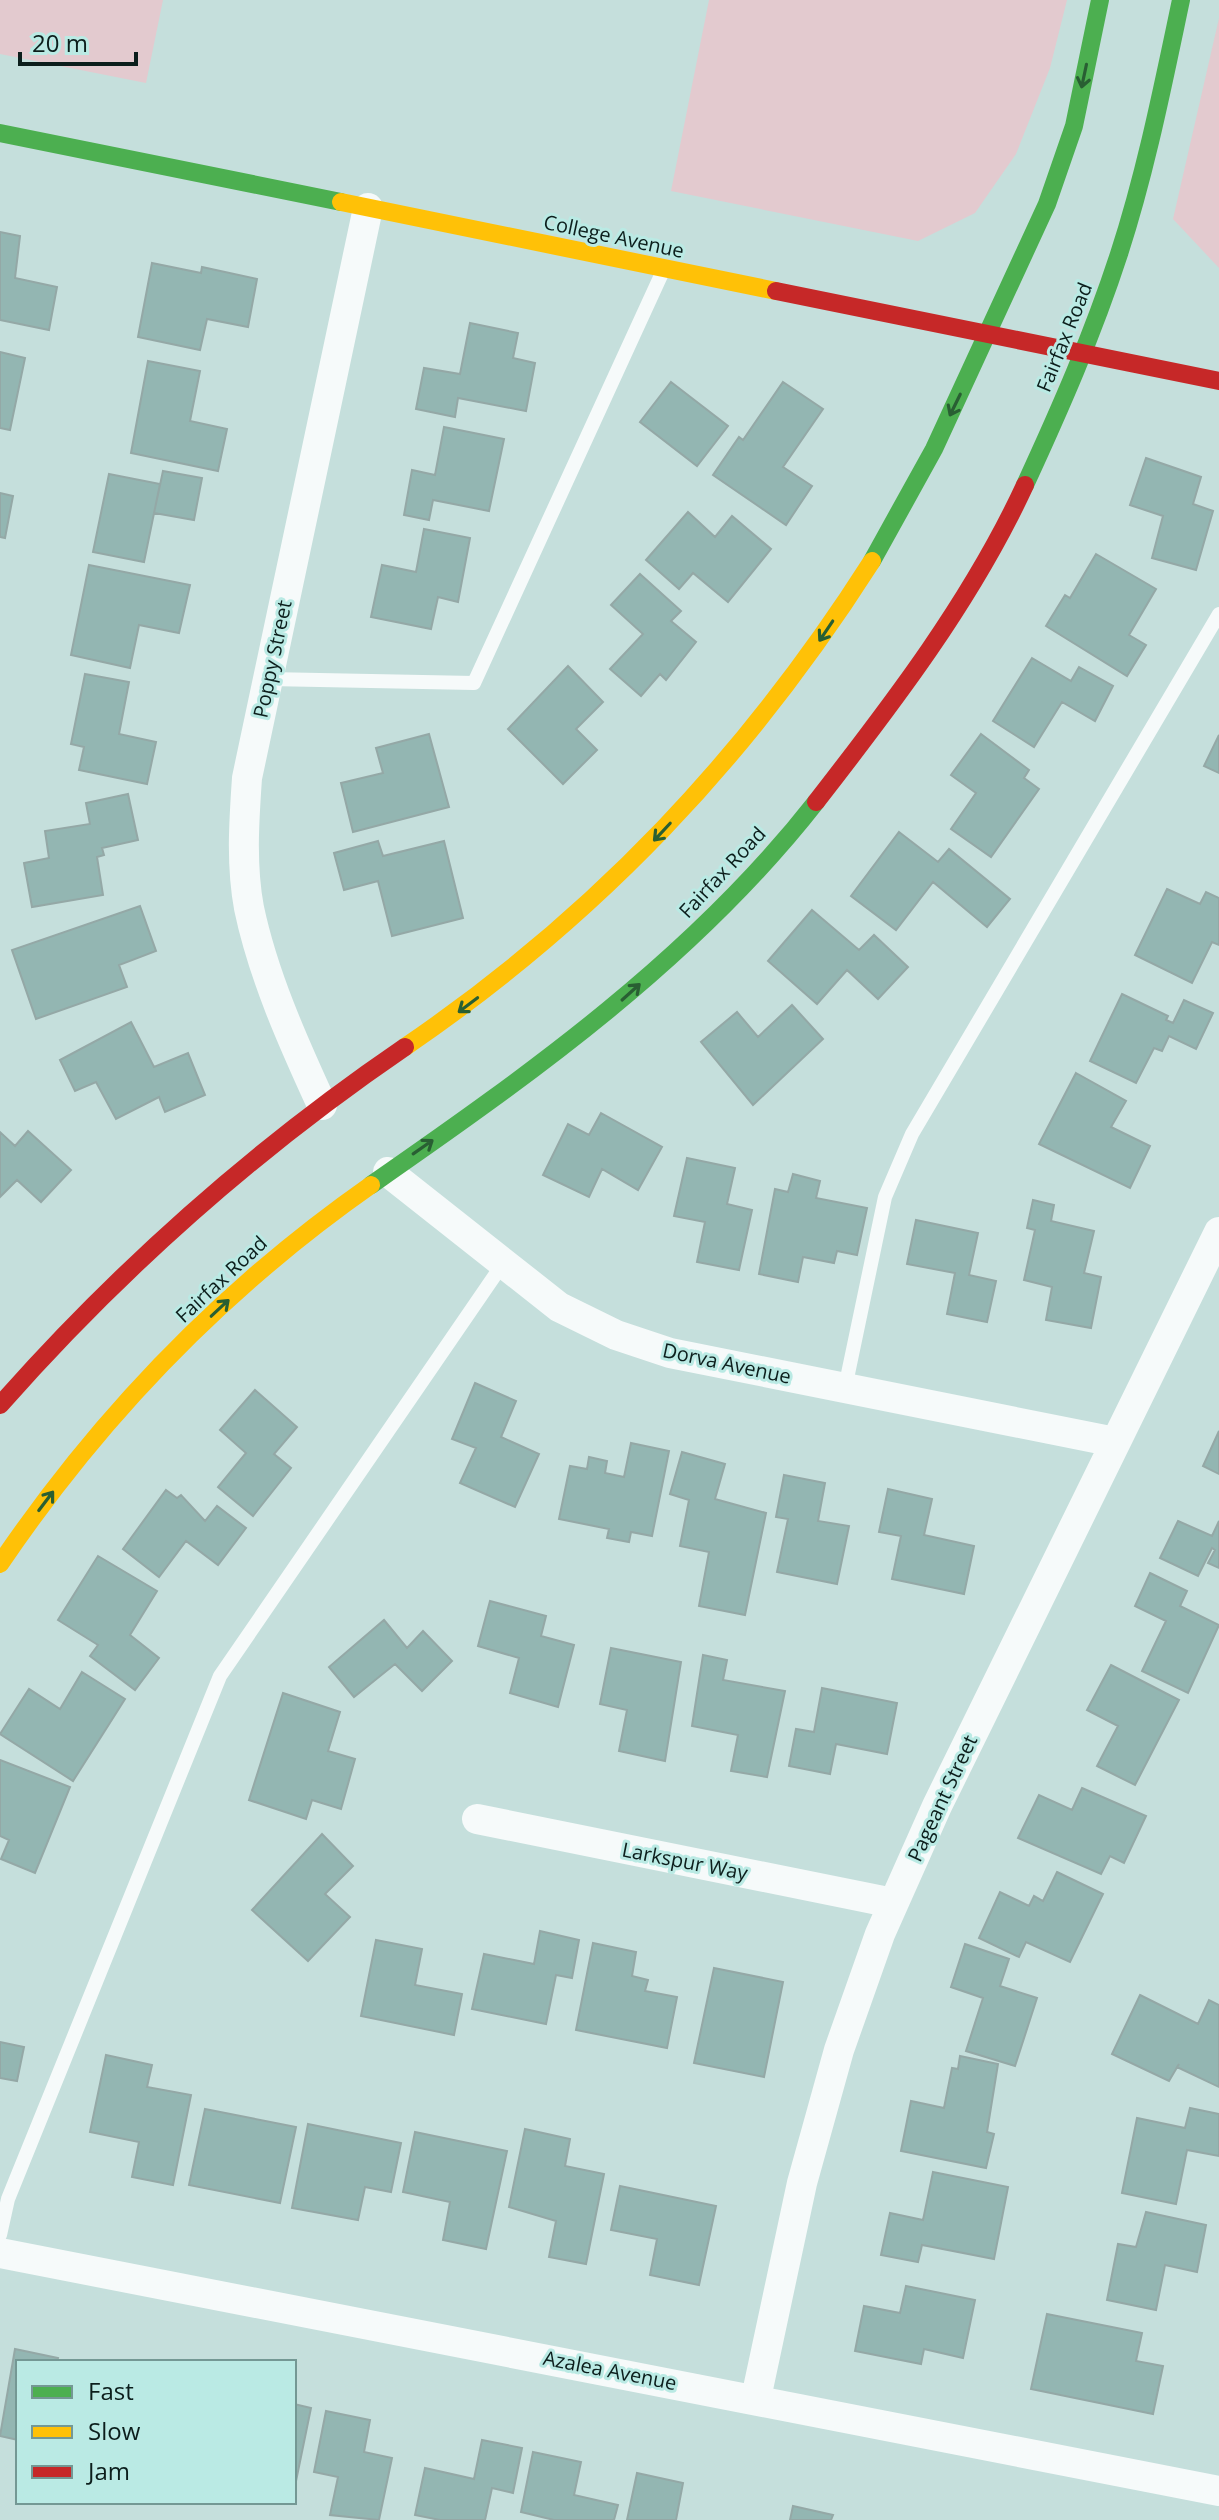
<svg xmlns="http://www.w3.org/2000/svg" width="1219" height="2520" viewBox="0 0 1219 2520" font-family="'Open Sans',sans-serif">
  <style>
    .green { fill: #e3cacf }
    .building { fill: #93b6b2; stroke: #94a8a6; stroke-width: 2 }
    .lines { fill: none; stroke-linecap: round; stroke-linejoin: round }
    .lane { stroke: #f6fafa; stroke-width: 14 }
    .street { stroke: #f6fafa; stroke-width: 30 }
    .fast { stroke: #4caf50; stroke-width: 18 }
    .slow { stroke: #ffc107; stroke-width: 18 }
    .jam { stroke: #c62828; stroke-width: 18 }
    .oneway { stroke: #295f33 }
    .labels { text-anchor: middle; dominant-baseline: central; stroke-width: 6; stroke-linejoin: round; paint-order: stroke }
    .street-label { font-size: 20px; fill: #0c1e1c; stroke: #baeae4 }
  </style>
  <rect width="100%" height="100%" fill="#c5dfdc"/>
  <!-- green -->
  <path class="green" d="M0,0h163l-17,83 -146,-29z
    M709,0h358l-17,68 -34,86 -41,59 -57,28 -247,-50z
    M1219,18v250l-46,-49z"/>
  <!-- building -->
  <path class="building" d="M0,232l20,4 -5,42 42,9 -8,43 -49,-10z
    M152,263l49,10 1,-6 55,12 -9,48 -41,-8 -7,31 -62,-13z
    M470,323l48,10 -5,25 22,5 -9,48 -68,-13 -3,19 -39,-8 8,-41 36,6z
    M0,352l25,6 -15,72 -10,-2z
    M148,361l52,10 -10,50 37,8 -9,42 -87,-18z
    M671,382l57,44 -31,40 -57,-44z
    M783,382l40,27 -40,58 29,19 -26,39 -73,-50 26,-38 4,3z
    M444,427l60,12 -15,72 -56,-11 -4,20 -25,-5 8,-45 23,5z
    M1146,458l55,19 -8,27 20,7 -17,59 -44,-12 11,-42 -33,-11z
    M163,471l39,7 -8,42 -40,-7z
    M109,474l51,10 -16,78 -51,-10z
    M0,493l13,3 -8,42 -5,-1z
    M688,512l27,25 17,-21 39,33 -43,53 -35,-29 -14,16 -33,-29z
    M424,529l46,9 -12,64 -20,-5 -7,32 -60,-12 11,-52 34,7z
    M1096,554l60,35 -27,46 17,10 -19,31 -81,-50 19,-31 5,3z
    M89,565l101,20 -11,48 -40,-8 -9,43 -59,-13z
    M640,574l41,37 -10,10 25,21 -30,38 -6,-6 -19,22 -31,-27 33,-35 -32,-29z
    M1032,658l39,23 8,-14 34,19 -18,35 -33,-19 -28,45 -41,-26z
    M568,666l35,36 -27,27 21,21 -34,34 -55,-55z
    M85,674l44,8 -10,52 37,8 -9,42 -68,-14 5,-23 -13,-3z
    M429,734l20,73 -96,25 -12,-49 42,-10 -7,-25z
    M981,734l48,36 -5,8 15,11 -48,68 -40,-28 25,-36 -25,-18z
    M1219,735v38l-15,-7z
    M128,794l10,46 -36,8 2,7 -7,2 6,38 -71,12 -8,-44 25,-5 -4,-27 45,-7 -4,-21z
    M899,832l39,30 11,-13 61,50 -23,28 -54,-45 -37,48 -45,-34z
    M378,841l5,15 61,-15 19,77 -71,18 -14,-55 -34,9 -10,-37z
    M1167,889l33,15 6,-12 13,6v47l-7,-3 -20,41 -57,-28z
    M140,906l16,45 -37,14 8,22 -91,32 -24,-69z
    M812,910l47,40 15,-15 34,32 -30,32 -31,-29 -30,34 -49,-43z
    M1122,994l46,22 -2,4 7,3 11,-23 29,13 -17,36 -27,-13 -7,15 -8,-3 -18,35 -46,-22z
    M792,1005l31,34 -70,66 -52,-63 36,-30 21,25z
    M131,1022l23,45 34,-14 17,42 -40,17 -6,-15 -43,22 -20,-37 -21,9 -15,-31z
    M1076,1073l50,28 -15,26 39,19 -20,42 -91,-44z
    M601,1113l61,34 -24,43 -36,-21 -13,28 -46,-22 25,-51 21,11z
    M28,1131l43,39 -30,32 -24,-22 -17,17v-65l15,14z
    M687,1158l48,10 -8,36 25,6 -13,60 -42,-8 8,-40 -31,-6z
    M793,1174l27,7 -4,17 51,10 -10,47 -20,-4 -3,12 -31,-6 -5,25 -39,-8 16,-85 13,3z
    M1033,1200l21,5 -3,16 43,10 -10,42 17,4 -10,51 -45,-8 6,-33 -28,-7 11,-50 -8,-2z
    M916,1220l62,13 -9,42 27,6 -9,41 -40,-8 8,-41 -48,-9z
    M475,1383l41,18 -15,36 38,17 -24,53 -55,-24 16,-35 -24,-9z
    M255,1390l42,37 -23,27 17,14 -38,48 -35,-29 28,-34 -26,-23z
    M1219,1431v43l-16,-8z
    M631,1443l38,8 -17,85 -21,-4 -2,10 -22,-4 2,-9 -50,-10 11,-53 17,3 2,-12 18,4 -2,12 19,4z
    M682,1452l43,12 -10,35 51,14 -21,102 -46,-9 10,-54 -29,-6 9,-46 -19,-6z
    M784,1475l41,8 -7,38 31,5 -12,58 -60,-12 11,-53 -12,-2z
    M888,1489l44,10 -8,36 50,11 -10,48 -72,-15 9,-43 -22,-4z
    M166,1490l11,8 4,-3 24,26 12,-15 29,22 -28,37 -32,-24 -27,36 -36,-28z
    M1178,1521l34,15 7,-15v47l-11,-5 7,-13 -3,-2 -14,28 -38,-18z
    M98,1556l59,35 -27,44 29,23 -24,32 -45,-34 8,-11 -40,-25z
    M1150,1573l37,18 -7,15 39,19 -31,68 -46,-22 24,-50 -31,-15z
    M490,1601l56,15 -5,20 33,9 -16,62 -48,-14 9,-35 -41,-12z
    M384,1620l23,28 16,-17 29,30 -30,30 -27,-27 -41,33 -25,-30z
    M611,1648l70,14 -16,99 -46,-10 8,-41 -27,-6z
    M703,1655l24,5 -4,20 62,11 -18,86 -36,-6 7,-36 -46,-9z
    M1111,1665l68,35 -44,85 -38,-19 21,-40 -31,-16z
    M82,1672l43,27 -52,82 -73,-47 29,-45 31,20z
    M822,1688l75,15 -10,51 -51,-10 -6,30 -41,-8 7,-37 18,3z
    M283,1693l57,19 -12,39 27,8 -14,50 -29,-9 -6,19 -57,-19z
    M0,1760l70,27 -35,86 -34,-14 8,-19 -9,-4z
    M1082,1788l64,28 -22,47 -14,-7 -9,18 -83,-36 21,-43 33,15z
    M322,1834l31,32 -28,28 25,23 -42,44 -56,-51z
    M1057,1872l46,22 -33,68 -44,-20 -7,15 -40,-19 21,-46 29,14 5,-10 9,5z
    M540,1931l39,9 -7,38 -16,-3 -10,49 -74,-15 12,-55 50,10z
    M376,1940l46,9 -7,36 47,9 -8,41 -93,-19z
    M593,1943l43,9 -4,24 16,4 -3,11 32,6 -10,51 -91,-18z
    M965,1944l44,15 -9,27 37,12 -22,68 -49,-15 17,-53 -32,-11z
    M714,1968l69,14 -19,95 -70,-14z
    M1140,1995l58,29 11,-24 10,5v82l-42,-20 2,-3 -10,17 -57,-27z
    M0,2042l24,5 -7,34 -17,-3z
    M106,2055l46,10 -5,22 44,8 -18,90 -41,-8 7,-35 -49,-10z
    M960,2056l38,8 -11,68 7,2 -8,34 -85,-17 10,-50 33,7 8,-40 6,1z
    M1190,2108l29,6v42l-32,-6 -11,54 -54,-11 15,-75 48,10z
    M205,2109l91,18 -16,76 -91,-18z
    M308,2124l93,19 -10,49 -26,-5 -7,33 -66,-12z
    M525,2129l45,10 -5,27 39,8 -18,90 -37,-7 7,-36 -47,-14z
    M415,2132l92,19 -21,98 -43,-9 7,-38 -47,-10z
    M933,2172l75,15 -14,72 -72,-14 -4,17 -37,-7 9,-42 33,7z
    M620,2186l96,20 -17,79 -49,-10 7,-36 -46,-9z
    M1146,2212l60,13 -9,47 -32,-7 -9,45 -49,-10 11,-56 18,3z
    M906,2286l69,14 -12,58 -39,-9 -3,15 -66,-13 9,-45 36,7z
    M1047,2314l95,19 -6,28 27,5 -10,48 -122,-25z
    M15,2349l43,9 -1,4h-39v78l-18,-4z
    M294,2404l17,4 -16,78h-1z
    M326,2411l44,9 -6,32 28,6 -13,62 -49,-5 8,-38 -24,-5z
    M482,2440l40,8 -9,45 -21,-5 -7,32h-45l-25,-5 10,-47 49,11z
    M533,2452l48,10 -7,33 44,10 -4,15h-60l-33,-8z
    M637,2473l46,10 -7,37h-49z
    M793,2506l40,9 -2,5h-41z"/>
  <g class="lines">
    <!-- lane -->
    <path class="lane" d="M268,679l206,4 189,-412
      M845,1388l40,-191 27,-63 307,-520
      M0,2235l8,-36 212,-523 282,-411"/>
    <!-- street -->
    <path class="street" d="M322,1105c-29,-63 -59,-130 -73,-197 -8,-43 -5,-87 -2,-130l121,-570
      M388,1172l171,135 57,28 54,18 445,89
      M477,1819l416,84
      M0,2253l1219,238
      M756,2398l46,-215 37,-133 41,-116 57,-128 282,-574"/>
    <!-- fast -->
    <path class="fast" d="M0,133l341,69
      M1025,485c35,-76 68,-151 94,-231 27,-83 44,-169 62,-254
      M872,561l62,-112 113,-245 27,-78 26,-126
      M371,1185c161,-112 323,-227 445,-383"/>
    <!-- slow -->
    <path class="slow" d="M341,202l435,89
      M405,1047c192,-131 342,-290 467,-486
      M0,1564c101,-149 224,-276 371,-379"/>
    <!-- jam -->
    <path class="jam" d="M776,291l443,90
      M816,802c77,-99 156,-202 209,-317
      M0,1405c121,-137 254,-255 405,-358"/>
  </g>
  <!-- one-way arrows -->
  <defs><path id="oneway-shaft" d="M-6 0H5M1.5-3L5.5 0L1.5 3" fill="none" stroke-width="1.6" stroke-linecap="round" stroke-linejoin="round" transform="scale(2)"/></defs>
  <g class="oneway">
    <use href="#oneway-shaft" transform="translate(1084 76) rotate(102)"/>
    <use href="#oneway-shaft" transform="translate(955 405) rotate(116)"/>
    <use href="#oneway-shaft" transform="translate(826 631) rotate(124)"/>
    <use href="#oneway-shaft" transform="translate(662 832) rotate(133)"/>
    <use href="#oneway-shaft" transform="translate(631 992) rotate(-42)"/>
    <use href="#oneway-shaft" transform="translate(468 1005) rotate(143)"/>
    <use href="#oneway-shaft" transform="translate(423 1147) rotate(-35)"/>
    <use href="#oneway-shaft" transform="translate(220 1308) rotate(-43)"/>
    <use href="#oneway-shaft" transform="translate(46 1501) rotate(-53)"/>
  </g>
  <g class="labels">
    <!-- street labels -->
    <g class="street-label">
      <text transform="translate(614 236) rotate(12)">College Avenue</text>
      <text transform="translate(1064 337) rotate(-68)">Fairfax Road</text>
      <text transform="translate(272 659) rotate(-78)">Poppy Street</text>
      <text transform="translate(722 872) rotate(-47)">Fairfax Road</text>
      <text transform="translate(221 1279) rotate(-43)">Fairfax Road</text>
      <text transform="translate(727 1363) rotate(12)">Dorva Avenue</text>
      <text transform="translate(942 1798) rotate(-65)">Pageant Street</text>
      <text transform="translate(685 1861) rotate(11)">Larkspur Way</text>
      <text transform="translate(610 2370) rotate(11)">Azalea Avenue</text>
    </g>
  </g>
  <!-- legend -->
  <rect x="16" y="2360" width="280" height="144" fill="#baeae4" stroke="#749894" stroke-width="2"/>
  <rect x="32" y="2386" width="40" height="12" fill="#4caf50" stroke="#749894" stroke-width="2"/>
  <text x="88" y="2400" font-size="24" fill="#0c1e1c">Fast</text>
  <rect x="32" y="2426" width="40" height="12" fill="#ffc107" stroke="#749894" stroke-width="2"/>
  <text x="88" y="2440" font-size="24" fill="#0c1e1c">Slow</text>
  <rect x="32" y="2466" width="40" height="12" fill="#c62828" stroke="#749894" stroke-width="2"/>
  <text x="88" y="2480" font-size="24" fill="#0c1e1c">Jam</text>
  <!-- scale -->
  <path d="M20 52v12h116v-12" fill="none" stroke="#0c1e1c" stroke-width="4"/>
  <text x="32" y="52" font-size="24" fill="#0c1e1c" stroke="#baeae4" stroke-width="6" paint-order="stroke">20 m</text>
</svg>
